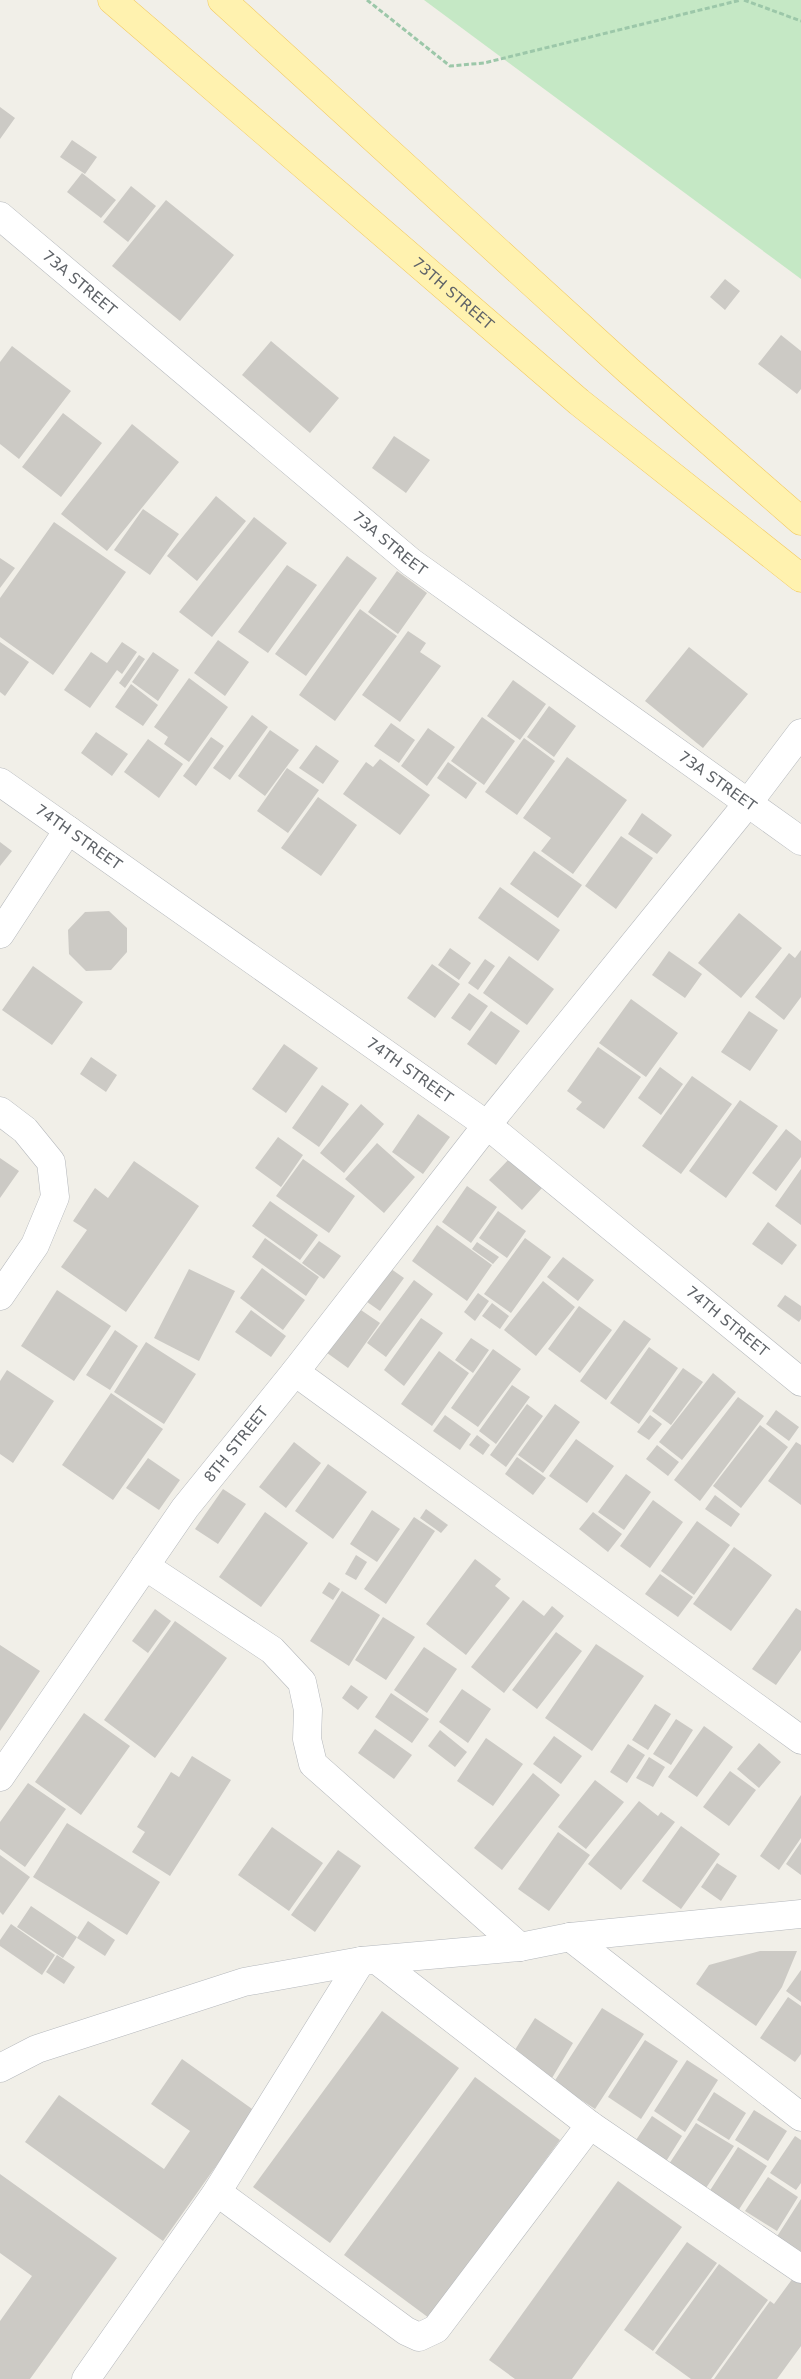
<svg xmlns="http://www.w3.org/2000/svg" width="801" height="2379" viewBox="0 0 801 2379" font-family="'DejaVu Sans',sans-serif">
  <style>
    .green { fill: #c5e8c5 }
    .building { fill: #cccac5 }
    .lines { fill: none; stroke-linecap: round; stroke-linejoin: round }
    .minor-casing { stroke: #b5b8bc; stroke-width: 29 }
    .major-casing { stroke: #f2c960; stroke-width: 29 }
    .path { stroke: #9cc7a9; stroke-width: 3; stroke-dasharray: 5 2.5; stroke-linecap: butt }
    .minor { stroke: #fff; stroke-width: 28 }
    .major { stroke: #fff2af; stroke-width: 28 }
    .labels { text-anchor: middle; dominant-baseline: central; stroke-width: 4; stroke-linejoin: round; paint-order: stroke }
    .street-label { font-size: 15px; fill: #5f6368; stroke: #fff }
  </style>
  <rect width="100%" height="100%" fill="#f1efe8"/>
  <!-- green -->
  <path class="green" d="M424,0h377v279z"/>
  <!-- building -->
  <path class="building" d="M0,107l15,11 -15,21z
    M72,140l25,17 -12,17 -25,-17z
    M82,173l34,27 -15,18 -34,-26z
    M131,186l25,20 -28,36 -25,-20z
    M166,200l68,55 -54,66 -68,-55z
    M725,279l15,12 -15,19 -15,-13z
    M781,335l20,16v38l-4,5 -39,-30z
    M271,341l68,57 -29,35 -68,-58z
    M12,346l59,45 -52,68 -19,-15v-82z
    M63,413l39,30 -41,54 -39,-30z
    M132,424l47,38 -72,89 -46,-37z
    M394,436l36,24 -24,33 -34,-25z
    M216,496l30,25 -49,60 -30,-25z
    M143,509l36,25 -29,41 -36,-25z
    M254,517l33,26 -75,94 -33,-25z
    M54,522l72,50 -73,103 -53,-38v-39z
    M347,556l30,22 -71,98 -31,-22z
    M0,558l15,10 -15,20z
    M287,565l30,20 -49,68 -30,-21z
    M397,571l30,22 -29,41 -30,-22z
    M360,609l37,27 -62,85 -36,-26z
    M408,631l18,12 -6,9 21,14 -41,56 -38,-27z
    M218,640l31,22 -24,34 -31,-23z
    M0,642l29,20 -24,34 -5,-4z
    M122,642l15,10 -15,22 -5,-4 -27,38 -26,-18 27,-38 16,11z
    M689,647l59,47 -45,54 -58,-47z
    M153,652l26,18 -21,31 -26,-19z
    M139,655l6,4 -20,29 -6,-5z
    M189,678l39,29 -39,55 -25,-18 4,-7 -14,-10z
    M513,680l33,24 -26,36 -33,-24z
    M131,684l27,21 -15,21 -28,-19z
    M549,706l27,20 -22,31 -27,-20z
    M252,715l16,12 -38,53 -17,-12z
    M482,717l33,24 -31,44 -33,-24z
    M391,723l24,17 -16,23 -25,-17z
    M428,728l27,19 -28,39 -26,-20z
    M270,730l29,20 -34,46 -27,-20z
    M96,732l32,22 -16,22 -31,-23z
    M211,737l13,9 -28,40 -13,-10z
    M524,738l31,23 -38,54 -32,-23z
    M148,739l35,25 -24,34 -35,-26z
    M316,745l23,16 -16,23 -24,-16z
    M567,757l60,43 -54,74 -32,-23 10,-13 -28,-20z
    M380,759l50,36 -30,40 -57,-41 23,-32 7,5z
    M448,762l29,21 -11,16 -29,-21z
    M287,768l32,22 -31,43 -31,-22z
    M318,797l39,28 -36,51 -40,-28z
    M642,813l30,22 -15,19 -29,-20z
    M621,836l32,22 -37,51 -31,-23z
    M0,842l12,9 -12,15z
    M534,851l48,34 -24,33 -48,-34z
    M500,887l60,43 -22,31 -60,-43z
    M109,911l18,17v24l-16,18 -25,1 -17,-17 -1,-24 17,-18z
    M739,913l43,35 -41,50 -43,-35z
    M450,948l21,15 -12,17 -21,-15z
    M801,950v47l-17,23 -29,-23 34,-44 6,5z
    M669,951l33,23 -17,24 -33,-23z
    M509,956l45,33 -27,36 -44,-32z
    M485,959l10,7 -17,24 -10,-7z
    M432,964l28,20 -25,34 -28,-20z
    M33,966l50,36 -31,43 -50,-35z
    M469,993l19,13 -18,25 -19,-13z
    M631,999l47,34 -32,44 -47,-34z
    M491,1011l29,20 -24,34 -29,-21z
    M749,1011l29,19 -28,41 -29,-19z
    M284,1044l34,24 -32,45 -34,-24z
    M598,1047l43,30 -37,52 -28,-20 6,-7 -15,-11z
    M91,1057l26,18 -11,17 -26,-18z
    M660,1067l23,17 -22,31 -23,-17z
    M692,1076l40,28 -51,70 -39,-28z
    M322,1085l27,19 -30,43 -27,-19z
    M740,1100l38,26 -52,72 -37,-27z
    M361,1104l23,20 -40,49 -24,-20z
    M418,1114l32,23 -27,37 -31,-22z
    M786,1129l15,12v16l-25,34 -24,-18z
    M278,1137l25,18 -22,32 -26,-19z
    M377,1143l38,34 -31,36 -39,-34z
    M0,1158l19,13 -19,27z
    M510,1158l32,30 -20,22 -33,-30z
    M303,1159l52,37 -26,37 -53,-37z
    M134,1161l65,45 -73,106 -65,-45 26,-37 -14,-9 22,-33 13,10z
    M801,1169v56l-26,-19z
    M467,1186l30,21 -26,36 -29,-21z
    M270,1201l48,34 -18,25 -48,-34z
    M498,1211l28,20 -19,27 -28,-20z
    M768,1222l29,23 -15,20 -30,-21z
    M437,1225l55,40 -25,36 -55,-40z
    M265,1238l54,39 -13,19 -54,-39z
    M525,1238l26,19 -40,56 -27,-19z
    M319,1241l22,15 -17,23 -22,-16z
    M477,1242l22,15 -6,7 -21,-15z
    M563,1257l31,23 -16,21 -31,-24z
    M384,1264l20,14 -24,33 -20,-14z
    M262,1268l43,32 -22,30 -43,-32z
    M189,1269l46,22 -36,70 -45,-23z
    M414,1280l19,14 -47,63 -19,-14z
    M543,1281l32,26 -39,49 -32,-26z
    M57,1290l54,36 -37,55 -53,-35z
    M478,1293l11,8 -14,20 -11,-9z
    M785,1295l16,11v13l-2,3 -22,-16z
    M492,1303l17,13 -9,13 -18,-13z
    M355,1306l25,17 -32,45 -25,-18z
    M579,1306l33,24 -32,43 -32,-24z
    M251,1310l35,26 -15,21 -36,-25z
    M421,1318l22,15 -39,53 -20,-16z
    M624,1320l27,19 -45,61 -26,-19z
    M115,1330l23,16 -28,44 -24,-15z
    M471,1338l18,12 -16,23 -18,-13z
    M146,1342l50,32 -32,50 -50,-32z
    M649,1347l29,21 -39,56 -29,-21z
    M493,1349l28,20 -43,58 -27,-19z
    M439,1351l30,22 -37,53 -31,-22z
    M683,1368l20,14 -32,43 -19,-14z
    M7,1370l47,31 -41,62 -13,-9v-73z
    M713,1373l23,19 -54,68 -23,-18z
    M512,1385l18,12 -34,47 -17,-13z
    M111,1393l52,36 -50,71 -51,-35z
    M738,1397l26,19 -64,85 -26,-21z
    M527,1404l16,12 -37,51 -16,-12z
    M555,1404l25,18 -37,51 -25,-18z
    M776,1410l23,17 -10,14 -23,-17z
    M445,1415l26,19 -11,16 -27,-19z
    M650,1415l12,9 -13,16 -12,-8z
    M760,1425l28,22 -47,61 -28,-22z
    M477,1435l13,10 -7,10 -14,-10z
    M576,1439l38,27 -27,37 -38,-27z
    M294,1442l27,21 -35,45 -27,-21z
    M796,1442l5,3v60l-33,-24z
    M657,1445l22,17 -11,14 -22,-17z
    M517,1457l29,21 -13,17 -28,-21z
    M148,1458l32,22 -21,30 -33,-22z
    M328,1464l39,28 -34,47 -38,-28z
    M626,1474l25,18 -27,38 -26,-18z
    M223,1489l23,15 -28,40 -23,-15z
    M715,1495l25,19 -9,13 -26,-18z
    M653,1500l30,22 -33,46 -30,-22z
    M426,1509l22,16 -7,8 -21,-15z
    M372,1510l28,19 -23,33 -27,-18z
    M265,1512l43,31 -47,64 -42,-30z
    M593,1512l29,22 -14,18 -29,-23z
    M414,1517l21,14 -49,73 -22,-15z
    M697,1521l33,24 -36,50 -33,-24z
    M734,1547l38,28 -41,56 -38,-27z
    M356,1555l11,7 -11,18 -11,-6z
    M475,1559l26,20 -6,7 15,12 -44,57 -40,-31z
    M660,1574l33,23 -15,20 -33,-23z
    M329,1582l11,7 -7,11 -11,-7z
    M342,1591l38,24 -31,51 -39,-25z
    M523,1600l21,16 8,-10 12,10 -60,77 -33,-26z
    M796,1608l5,3v39l-25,35 -24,-16z
    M155,1609l16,12 -23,32 -16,-12z
    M383,1617l32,20 -29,43 -31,-20z
    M175,1621l52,37 -72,100 -51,-38z
    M556,1632l26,19 -45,58 -25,-19z
    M596,1644l48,32 -52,75 -47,-33z
    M0,1645l40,26 -40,60z
    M424,1647l33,22 -30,44 -33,-23z
    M351,1685l17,12 -10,13 -16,-12z
    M462,1689l29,20 -23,34 -29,-21z
    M391,1693l38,26 -17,24 -37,-26z
    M655,1704l16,10 -23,36 -16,-10z
    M84,1713l46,33 -49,69 -46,-33z
    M676,1719l17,11 -22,35 -18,-11z
    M704,1726l29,21 -36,50 -29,-20z
    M375,1729l37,26 -18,24 -36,-26z
    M440,1730l27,22 -12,15 -27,-21z
    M554,1736l28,20 -21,28 -28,-20z
    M486,1738l37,26 -30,42 -36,-25z
    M759,1743l22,19 -22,26 -22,-19z
    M628,1744l17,11 -18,28 -17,-11z
    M192,1756l39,24 -61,96 -38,-24 13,-20 -8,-5 34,-55 8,5z
    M649,1757l16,10 -12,20 -17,-9z
    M730,1771l26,19 -27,36 -26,-19z
    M533,1773l27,22 -58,75 -28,-22z
    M595,1780l29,22 -38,47 -28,-22z
    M28,1783l38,26 -41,58 -25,-18v-27z
    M801,1795v43l-22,32 -19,-14z
    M639,1801l19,15 3,-4 14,10 -54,68 -33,-26z
    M67,1823l93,59 -33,53 -94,-58z
    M681,1826l39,28 -39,55 -39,-28z
    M272,1827l51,36 -34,48 -51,-36z
    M558,1832l32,23 -41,56 -31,-22z
    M801,1842v33l-15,-11z
    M338,1850l23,16 -46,66 -24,-17z
    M0,1855l30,22 -27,38 -3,-3z
    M717,1863l20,13 -16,25 -20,-14z
    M31,1906l46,31 -14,21 -46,-31z
    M88,1921l27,19 -10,16 -28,-18z
    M11,1924l44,31 -13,20 -42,-29v-6z
    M760,1951h37l-15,36 -26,39 -60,-42 13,-19z
    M57,1955l18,12 -11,17 -18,-12z
    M801,1970v32l-15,-11z
    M788,1997l13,9v48l-6,8 -35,-24z
    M602,2008l42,26 -49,75 -41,-27z
    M382,2011l77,57 -129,175 -77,-56z
    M535,2018l38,25 -21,35 -39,-25z
    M645,2040l33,21 -37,58 -33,-22z
    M182,2059l73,52 -92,130 -138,-99 34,-47 105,74 26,-38 -39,-27z
    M687,2060l31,20 -33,52 -31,-21z
    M475,2077l85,63 -131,178 -85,-63z
    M714,2092l32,21 -17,27 -32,-20z
    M754,2110l33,21 -19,30 -33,-21z
    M652,2116l30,20 -17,27 -31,-20z
    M696,2123l38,23 -28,42 -37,-24z
    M795,2136l6,4v43l-5,7 -26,-17z
    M738,2147l29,19 -29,45 -29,-19z
    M0,2174l117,84 -87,121h-30v-58l32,-45 -32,-23z
    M768,2177l30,20 -21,34 -32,-20z
    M618,2181l64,46 -110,152h-57l-26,-19z
    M801,2199v55l-25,-16z
    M687,2242l30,21 -64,88 -29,-21z
    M719,2264l49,36 -57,79h-20l-36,-26z
    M793,2278l8,5v63l-24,33h-63l56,-78 4,3z"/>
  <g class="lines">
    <defs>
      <g id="minor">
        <path id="s1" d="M0,216l411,346 390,279"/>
        <path id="s2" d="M0,782l487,343 314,257"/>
        <path d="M0,934l68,-104"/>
        <path d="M0,1111l25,19 26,32 4,35 -20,48 -35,51"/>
        <path d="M295,1372l506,368"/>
        <path d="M145,1566l127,84 30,32 6,28 -1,29 6,25 207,183"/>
        <path id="s3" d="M0,1777l185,-269 110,-136 192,-247 261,-322 53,-70"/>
        <path d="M570,1937l231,180"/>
        <path d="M378,1961l212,164 211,144"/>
        <path d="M0,2068l37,-19 207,-67 117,-21 159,-14 50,-10 231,-23"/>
        <path d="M217,2192l189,139 13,6 17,-8 154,-204"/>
        <path d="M86,2379l131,-187 144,-231"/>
      </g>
      <g id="major">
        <path id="s4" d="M112,0l467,402 222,176"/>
        <path d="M222,0l407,371 172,150"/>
      </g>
    </defs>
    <!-- minor casing -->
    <use href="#minor" class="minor-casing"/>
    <!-- major casing -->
    <use href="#major" class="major-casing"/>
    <!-- path -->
    <path class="path" d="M367,0l83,66 34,-3 257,-63
      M744,0l57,21"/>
    <!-- minor -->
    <use href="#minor" class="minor"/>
    <!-- major -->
    <use href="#major" class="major"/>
  </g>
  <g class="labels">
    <!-- street labels -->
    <g class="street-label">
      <text stroke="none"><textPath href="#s1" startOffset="104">73A STREET</textPath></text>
      <text stroke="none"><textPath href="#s4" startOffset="450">73TH STREET</textPath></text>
      <text stroke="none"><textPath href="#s1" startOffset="509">73A STREET</textPath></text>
      <text stroke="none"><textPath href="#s1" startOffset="914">73A STREET</textPath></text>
      <text stroke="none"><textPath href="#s2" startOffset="96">74TH STREET</textPath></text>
      <text stroke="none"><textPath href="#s2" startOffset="501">74TH STREET</textPath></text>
      <text stroke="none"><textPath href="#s2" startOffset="906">74TH STREET</textPath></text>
      <text stroke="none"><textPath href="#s3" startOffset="408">8TH STREET</textPath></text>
    </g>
  </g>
</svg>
